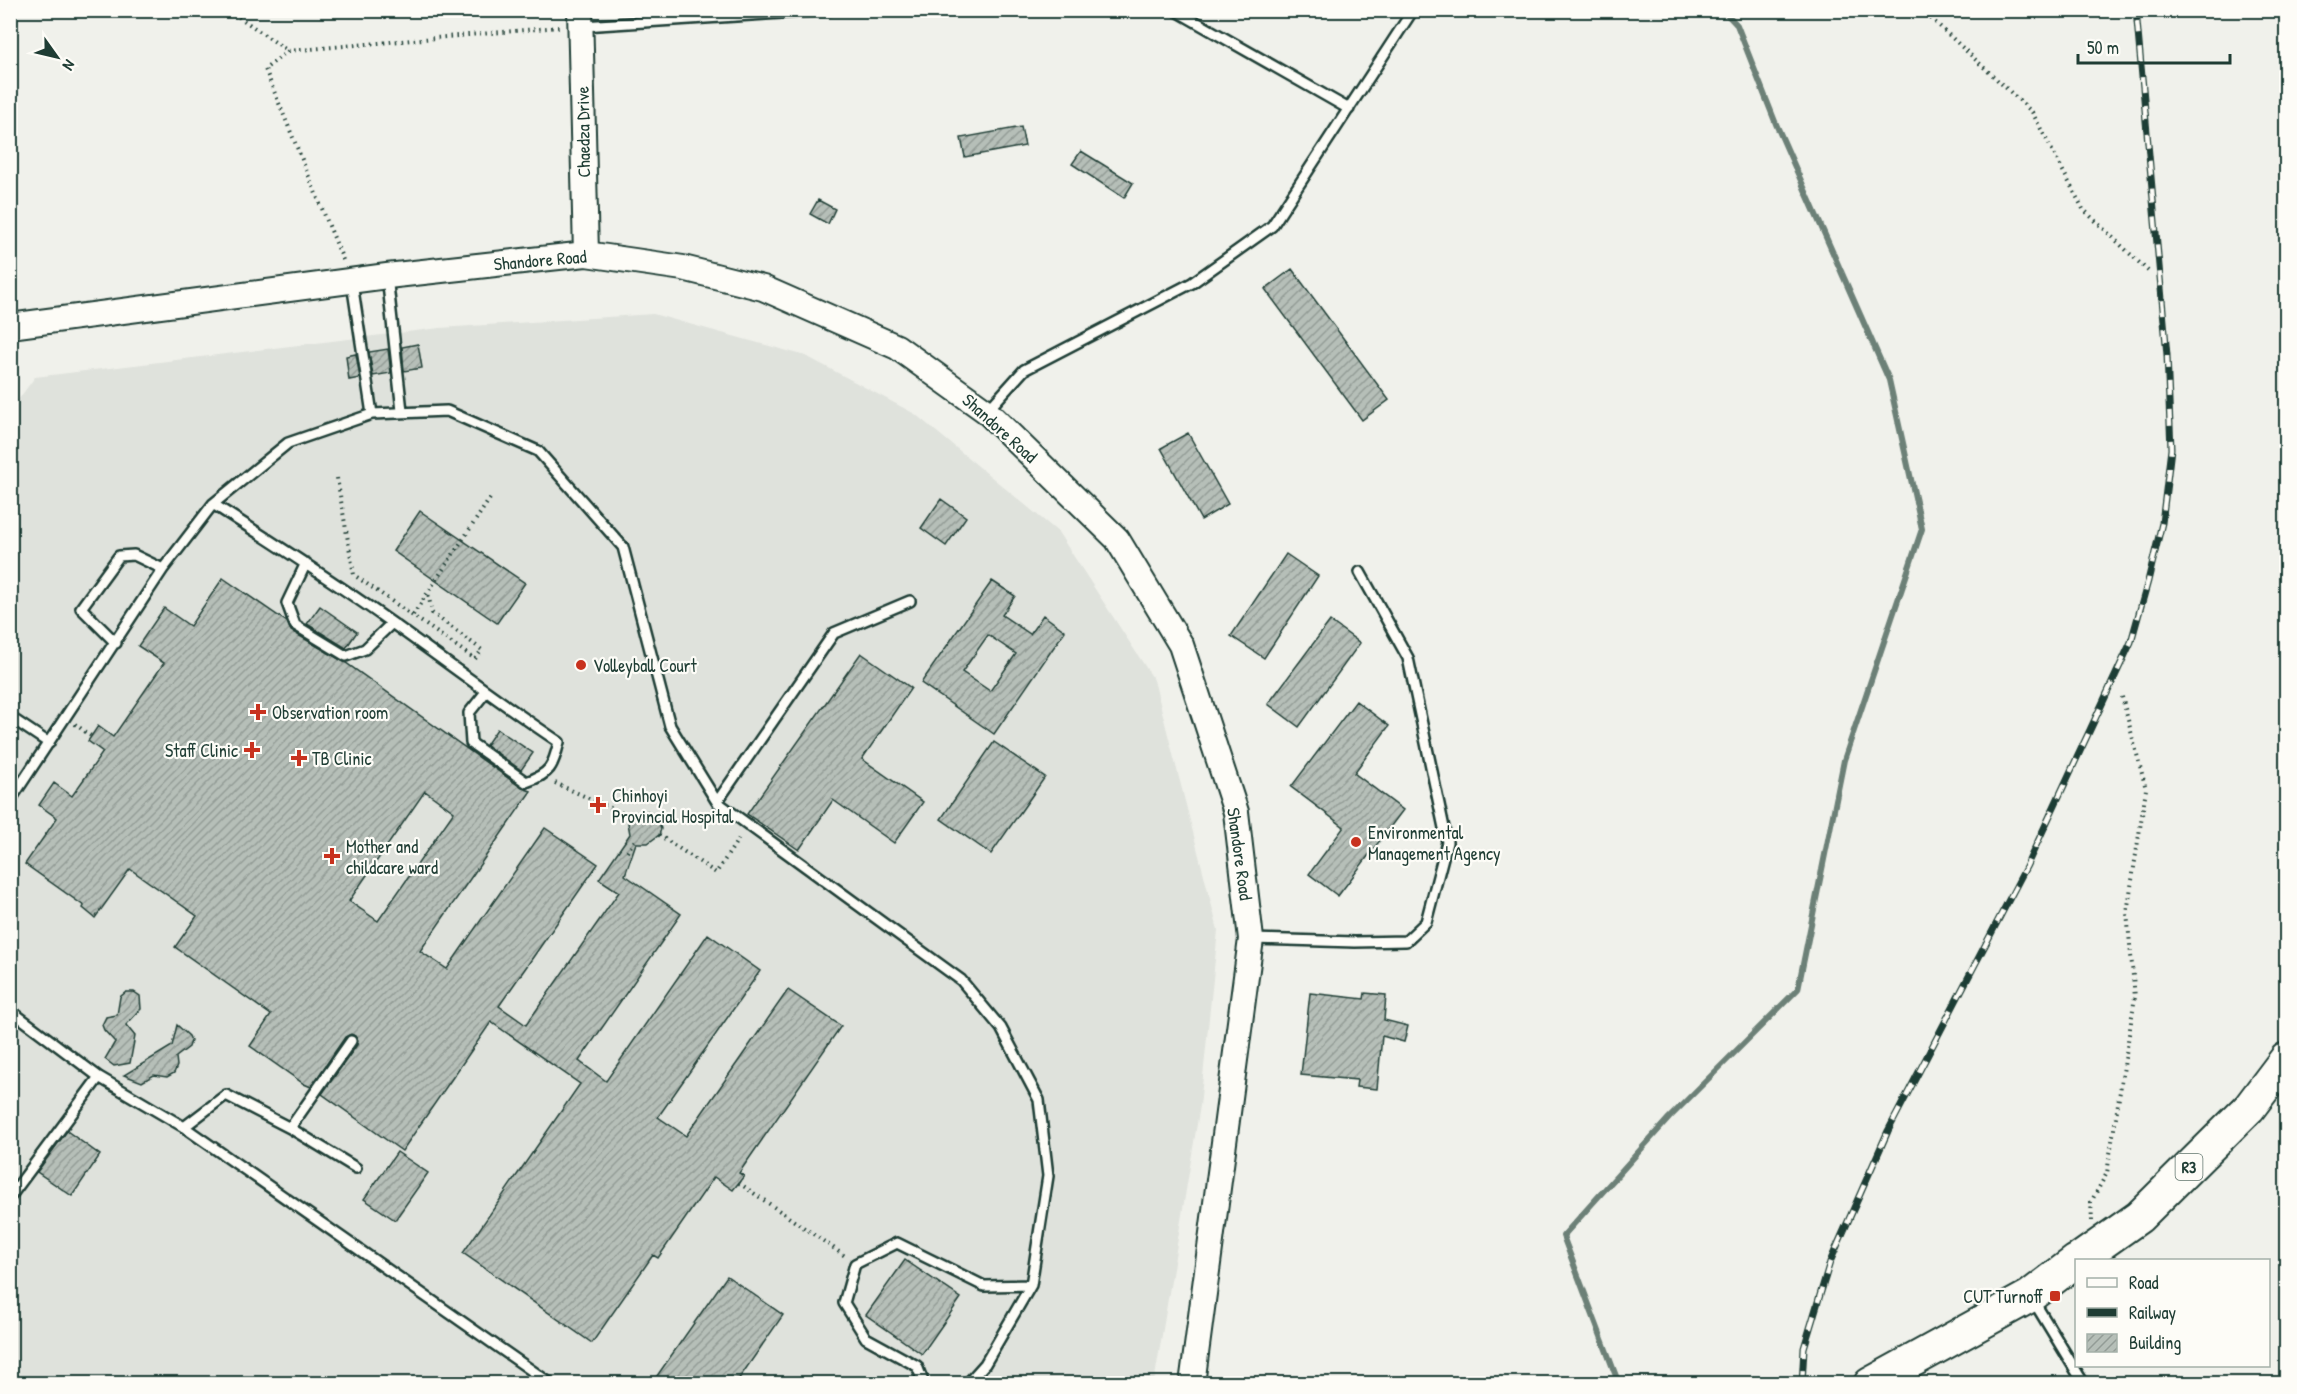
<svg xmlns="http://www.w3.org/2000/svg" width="2297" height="1394" viewBox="0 0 2297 1394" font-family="'Patrick Hand',sans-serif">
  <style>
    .built { fill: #dfe2dc }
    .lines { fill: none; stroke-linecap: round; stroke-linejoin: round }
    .stream { stroke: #6c8077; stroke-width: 6 }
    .building { fill: url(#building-hatch); stroke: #1f3d34; stroke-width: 1.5; fill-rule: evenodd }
    .lane-casing { stroke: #1f3d34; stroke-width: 14 }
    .secondary-casing { stroke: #1f3d34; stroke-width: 28 }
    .highway-casing { stroke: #1f3d34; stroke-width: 36 }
    .path { stroke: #1f3d34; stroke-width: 4; stroke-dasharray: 1.5 4.5; stroke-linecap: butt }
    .lane { stroke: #fdfcf7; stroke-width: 9 }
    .secondary { stroke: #fdfcf7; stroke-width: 24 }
    .highway { stroke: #fdfcf7; stroke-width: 32 }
    .rail-casing { stroke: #1f3d34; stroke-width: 7 }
    .rail { stroke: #fdfcf7; stroke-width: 4.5; stroke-dasharray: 14; stroke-linecap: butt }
    .poi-dot { fill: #c8321e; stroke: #fdfcf7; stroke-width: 2 }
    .labels { text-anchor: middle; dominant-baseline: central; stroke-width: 4.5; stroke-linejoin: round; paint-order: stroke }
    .shield { fill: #fdfcf7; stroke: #62766e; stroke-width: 1.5 }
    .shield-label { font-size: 16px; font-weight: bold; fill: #1f3d34 }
    .street-label { font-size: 18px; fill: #1f3d34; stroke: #fdfcf7 }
    .poi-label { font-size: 18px; fill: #1f3d34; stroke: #fdfcf7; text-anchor: start }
  </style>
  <defs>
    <pattern id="building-hatch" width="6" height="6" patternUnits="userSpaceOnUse" patternTransform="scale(1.5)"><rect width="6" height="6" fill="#b6bfb8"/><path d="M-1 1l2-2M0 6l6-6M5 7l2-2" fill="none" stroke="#939c96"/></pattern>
  </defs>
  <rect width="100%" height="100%" fill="#f0f1eb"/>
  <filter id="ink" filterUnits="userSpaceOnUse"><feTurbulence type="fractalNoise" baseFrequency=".0167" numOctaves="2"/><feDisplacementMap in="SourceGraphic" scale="12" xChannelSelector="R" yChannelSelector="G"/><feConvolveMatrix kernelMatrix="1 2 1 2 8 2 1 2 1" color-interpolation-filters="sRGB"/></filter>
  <g filter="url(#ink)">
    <!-- built -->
    <path class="built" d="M653,314l153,42 109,58 143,118 96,148 64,250 -18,176 -46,277 -1143,1 -1,-973 25,-34 405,-49z"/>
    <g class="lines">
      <!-- stream -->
      <path class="stream" d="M1619,1384l-56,-148 106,-118 129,-129 46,-229 78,-231 -33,-149 -113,-256 -39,-99 -14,-15"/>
    </g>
    <!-- building -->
    <path class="building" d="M1021,127l4,19 -60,11 -4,-19z
      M1081,151l52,32 -9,15 -52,-34z
      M818,200l17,9 -7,15 -18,-10z
      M1292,269l97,131 -27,20 -97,-131z
      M418,344l4,24 -18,3 -2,-24z
      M388,349l3,24 -18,3 -4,-24z
      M356,354l4,24 -11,2 -3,-24z
      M1188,433l40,71 -27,16 -40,-72z
      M941,499l25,18 -20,29 -25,-18z
      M420,511l105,72 -28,40 -104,-72z
      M1286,554l32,22 -54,82 -33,-22z
      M223,578l64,44 4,9 55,32 176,125 9,3 -111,160 27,18 98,-141 53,36 -99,142 27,19 93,-133 -20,-13 31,-45 -2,-11 3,-6 5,-4 12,-2 10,7 3,11 -2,6 -11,8h-12l-11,32 56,39 -102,147 27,20 102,-147 52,37 -102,146 28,19 102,-146 53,36 -102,147 5,3 -11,14 -19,-13 -56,81 -5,-3 -61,88 -129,-90 117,-169 -89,-62 -89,129 -80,-57 35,-49 1,-4 -3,-5 -4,-2 -6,3 -34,50 -7,-3 -54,-38 21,-31 -96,-68 22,-31 -67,-47 -35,49 -12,-10 1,-2 -59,-42 32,-46 -18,-13 15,-22 18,13 31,-44 -15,-11 10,-15 15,11 51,-74 -26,-17 26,-38 26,18zM425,791l29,21 -76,109 -29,-20z
      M992,581l23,15 -13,19 28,19 13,-19 22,16 -71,103 -73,-51zM988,635l28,19 -26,37 -28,-19z
      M320,606l37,26 -11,16 -39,-24z
      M1330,621l30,22 -61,84 -31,-23z
      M861,653l50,35 -49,71 61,43 -29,41 -61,-43 -34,50 -52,-36z
      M1356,701l33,25 -35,47 49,37 -65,86 -29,-22 35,-47 -53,-40z
      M497,729l36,24 -12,17 -35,-25z
      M994,742l51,35 -54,77 -50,-35z
      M126,992h8l6,4 1,13 -15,16 9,11 -5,27 -16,3 -9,-7 10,-17 -11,-12 -2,-5 4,-8 11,-2 3,-18z
      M1310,993l54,6 1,-6 21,2 -2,25 24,6 -4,16 -22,-6 -5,53 -21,-2 1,-7 -56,-5z
      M177,1025l12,11 2,5 -2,6 -13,10 1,9 -3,7 -7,4 -13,-2 -12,7 -18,-7 48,-29z
      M67,1131l33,24 -28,41 -35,-24z
      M397,1152l31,21 -33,47 -31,-21z
      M905,1260l56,38 -39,56 -56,-39z
      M727,1276l56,39 -47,68h-84z"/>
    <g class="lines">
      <defs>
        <path id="lane" d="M1175,10l174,99
          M583,26l247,-16
          M387,276l15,135
          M352,283l20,131
          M988,410l36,-40 168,-87 80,-57 141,-216
          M213,504c61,39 121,77 179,119 56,40 110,81 167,119 -6,25 -9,32 -33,40l-55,-39 -2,-30 16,-20
          M306,563l-19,40 8,22 51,31 19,-7 27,-26
          M116,643l-35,-35 38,-52 15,-1 29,14
          M10,717l39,26
          M10,801l153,-232 50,-65 75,-61 84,-29 75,-3 91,40 85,96 47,179 47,76 244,178 40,48 38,72 9,76 -17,109 -46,79 -18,20
          M717,802l117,-169 76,-32
          M1251,939l104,3 51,-1 20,-19 21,-80 -39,-184 -48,-86
          M10,1010l89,67 85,50 367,257
          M184,1127l42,-32 64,33 66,40
          M290,1128l61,-87
          M10,1197l89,-120
          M2033,1300l51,84
          M924,1384l-7,-18 -51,-28 -22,-35 11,-39 42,-21 87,43 47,-1"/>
        <path id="secondary" d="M580,10l6,244
          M10,326l377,-50 199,-22 97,14 80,20 134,59 89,64 131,128 64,106 55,167 15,127 -59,445"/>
        <path id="highway" d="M2078,1260l61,-43 110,-109 37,-49
          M1870,1384l160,-88 46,-35"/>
      </defs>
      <!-- lane casing -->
      <use href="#lane" class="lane-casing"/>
      <!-- secondary casing -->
      <use href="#secondary" class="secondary-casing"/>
      <!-- highway casing -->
      <use href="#highway" class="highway-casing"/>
      <!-- path -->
      <path class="path" d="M229,10l59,41 271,-24
        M1922,10l110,102 51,97 65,62
        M288,51l-23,18 78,191
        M337,478l17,97 121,84 7,-9 -50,-37 -4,-20
        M413,615l78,-118
        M75,724l16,12
        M555,783l76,34
        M659,835l57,38 25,-38
        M627,852l8,-12
        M739,1183l106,73
        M2092,1221l-1,-19 16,-29 28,-176 -8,-84 19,-124 -25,-96"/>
      <!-- lane -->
      <use href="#lane" class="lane"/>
      <!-- secondary -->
      <use href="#secondary" class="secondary"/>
      <!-- highway -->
      <use href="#highway" class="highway"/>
      <defs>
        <path id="rail" d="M1802,1384l2,-36 26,-86 58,-131 138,-264 105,-225 17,-61 14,-58 9,-74 -4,-94 -31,-345"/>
      </defs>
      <!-- rail casing -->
      <use href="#rail" class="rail-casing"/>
      <!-- rail -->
      <use href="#rail" class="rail"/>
    </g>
  </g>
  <!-- markers -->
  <g class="poi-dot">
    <circle cx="581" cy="665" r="6"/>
    <path d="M255 703h6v6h6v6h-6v6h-6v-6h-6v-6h6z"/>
    <path d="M249 741h6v6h6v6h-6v6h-6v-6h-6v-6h6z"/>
    <path d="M296 749h6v6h6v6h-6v6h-6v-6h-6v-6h6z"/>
    <path d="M595 796h6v6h6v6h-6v6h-6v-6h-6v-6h6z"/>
    <circle cx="1356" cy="842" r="6"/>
    <path d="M329 847h6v6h6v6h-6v6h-6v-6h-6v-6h6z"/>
    <rect x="2049" y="1290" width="12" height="12" rx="3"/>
  </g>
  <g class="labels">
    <!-- shield labels -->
    <rect class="shield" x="2175.5" y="1154" width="27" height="26" rx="4.5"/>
    <g class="shield-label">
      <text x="2189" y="1167">R3</text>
    </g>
    <!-- street labels -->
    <g class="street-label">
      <text transform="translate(583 132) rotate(-91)">Chaedza Drive</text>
      <text transform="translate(540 260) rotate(-5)">Shandore Road</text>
      <text transform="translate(1000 428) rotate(42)">Shandore Road</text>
      <text transform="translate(1240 854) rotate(82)">Shandore Road</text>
    </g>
    <!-- poi labels -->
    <g class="poi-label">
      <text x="593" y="665">Volleyball Court</text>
      <text x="272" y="712">Observation room</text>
      <text x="238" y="750" text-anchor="end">Staff Clinic</text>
      <text x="312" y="758">TB Clinic</text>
      <text x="612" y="795">Chinhoyi<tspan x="612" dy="21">Provincial Hospital</tspan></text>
      <text x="1368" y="832">Environmental<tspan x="1368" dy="21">Management Agency</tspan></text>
      <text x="346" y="846">Mother and<tspan x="346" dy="21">childcare ward</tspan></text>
      <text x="2043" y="1296" text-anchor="end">CUT Turnoff</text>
    </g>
  </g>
  <!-- margin -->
  <rect width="2297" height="1394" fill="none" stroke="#fdfcf7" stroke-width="36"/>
  <rect x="18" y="18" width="2261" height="1358" fill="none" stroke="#1f3d34" stroke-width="2" filter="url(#ink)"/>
  <!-- legend -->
  <rect x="2075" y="1259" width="195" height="108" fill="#fdfcf7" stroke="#a4b0a9" stroke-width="1.5"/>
  <rect x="2087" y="1278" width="30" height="9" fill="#fdfcf7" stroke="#a4b0a9" stroke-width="1.5"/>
  <text x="2129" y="1289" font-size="18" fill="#1f3d34">Road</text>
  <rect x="2087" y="1308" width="30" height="9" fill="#1f3d34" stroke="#a4b0a9" stroke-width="1.5"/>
  <text x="2129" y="1319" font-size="18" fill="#1f3d34">Railway</text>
  <rect x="2087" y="1334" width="30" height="18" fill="url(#building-hatch)" stroke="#a4b0a9" stroke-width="1.5"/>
  <text x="2129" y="1349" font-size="18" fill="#1f3d34">Building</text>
  <!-- north arrow -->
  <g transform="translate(57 57) rotate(124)" stroke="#fdfcf7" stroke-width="4.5" paint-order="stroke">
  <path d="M0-4.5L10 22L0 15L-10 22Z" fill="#1f3d34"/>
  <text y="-9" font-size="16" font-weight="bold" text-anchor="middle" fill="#1f3d34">N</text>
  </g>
  <!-- scale -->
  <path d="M2078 54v9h152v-9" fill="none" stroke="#1f3d34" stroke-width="3"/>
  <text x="2087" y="54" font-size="18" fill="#1f3d34" stroke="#fdfcf7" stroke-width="4.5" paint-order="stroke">50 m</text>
</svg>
